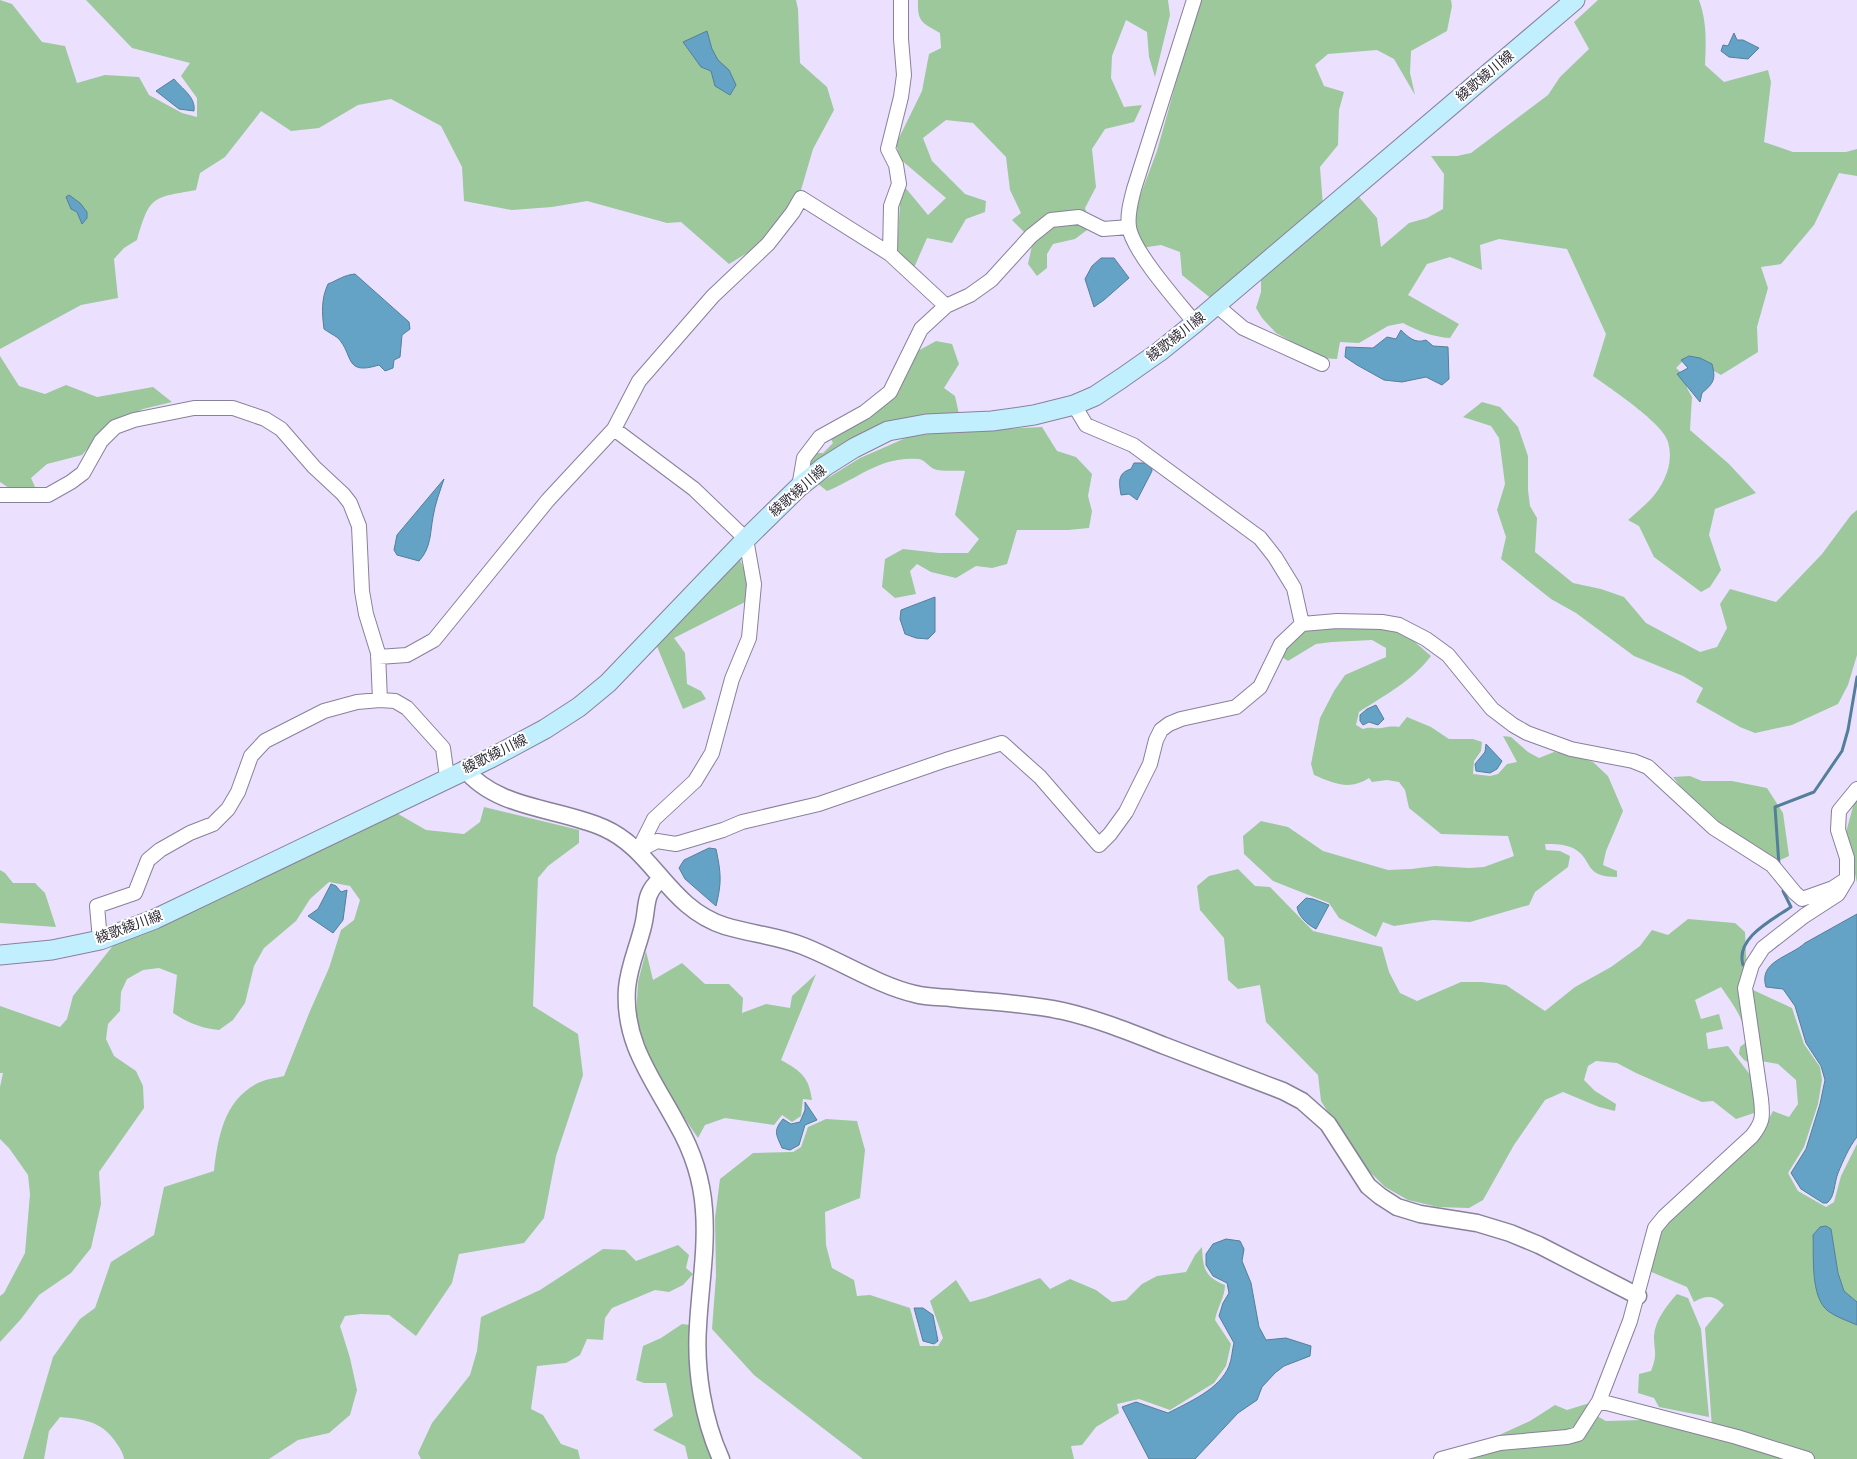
<svg xmlns="http://www.w3.org/2000/svg" width="1857" height="1459" viewBox="0 0 1857 1459" font-family="'Sofia Sans Condensed','Noto Sans JP',sans-serif">
  <style>
    .green { fill: #9cc89c }
    .water { fill: #64a3c5; stroke: #547f9a }
    .lines { fill: none; stroke-linecap: round; stroke-linejoin: round }
    .stream { stroke: #547f9a; stroke-width: 3 }
    .minor-casing { stroke: #89809a; stroke-width: 16 }
    .tertiary-casing { stroke: #89809a; stroke-width: 19 }
    .secondary-casing { stroke: #89809a; stroke-width: 21 }
    .minor { stroke: #fff; stroke-width: 14 }
    .tertiary { stroke: #fff; stroke-width: 16 }
    .secondary { stroke: #c2effe; stroke-width: 19 }
    .labels { text-anchor: middle; dominant-baseline: central; stroke-width: 4; stroke-linejoin: round; paint-order: stroke }
    .street-label { font-size: 14px; fill: #302c37; stroke: #fff }
  </style>
  <rect width="100%" height="100%" fill="#ebe1ff"/>
  <!-- green -->
  <path class="green" d="M0,0l12,4 30,38 23,4 12,37 28,-8 34,2 10,18 33,18 15,4v-19l-16,-22 9,-13 -58,-15 -46,-48h710l2,9 2,54 27,24 7,23 -21,39 -12,41 -39,54 -33,20 -48,-42 -14,1 -80,-22 -35,6 -40,3 -48,-9 -2,-34 -21,-41 -50,-27 -33,6 -39,23 -28,3 -30,-20 -36,46 -25,16 -4,17c-45,8 -46,6 -59,50l-13,8 -10,11 4,39 -37,7 -81,44z
    M918,0h250l2,15 -15,62 -6,-20 -2,-25 -21,-12 -14,36 -1,22 13,29 18,-2 -8,17 -29,7 -13,20 4,38 -11,21 6,19 -16,12 -22,5 -6,10v14l-10,8 -9,-12 5,-23 -21,-21 9,-7 -11,-23 -4,-33 -33,-34 -27,-3 -23,18 9,23 33,33 21,7 -1,11 -19,7 -14,24 -25,-5 -14,32 -16,-20 3,-46 4,-18 24,29 18,-17 -46,-39 -4,-15 26,-53 7,-37 12,-6 -1,-15c-18,-10 -23,-11 -22,-33z
    M1199,0h252l1,6 -5,25 -36,20 -1,22 5,22 -21,-36 -17,-9 -49,4 -13,11 9,21 20,6 -5,18 -1,35 -18,22 3,39 -110,94 -31,-25 -2,-23 -19,-7 -20,3 -7,-23 3,-21 20,-53z
    M1598,0h101c8,22 7,42 6,65l19,17 44,-12 3,12 -7,60 29,10h53l11,-3v27l-18,-3 -25,52 -33,39 -20,3 7,21 -11,39 1,25 -37,23 -33,-19 -12,12 10,9 1,11 5,9 -2,33 39,34 27,29 -41,16 -6,26 12,35 -11,17 -9,5 -47,-35 -15,-31 -11,-6c8,-7 16,-14 23,-21 14,-16 23,-36 17,-57 -4,-18 -58,-54 -75,-66l13,-42 -39,-85 -68,-10 -19,6 2,25 -32,-13 -23,7 -19,31 51,29 -9,14c-17,-1 -32,-7 -47,-15l-15,3 -29,17 -19,-1 -3,17 -16,-1 -45,-25 -14,-15 -6,-10 5,-16v-16l98,-79 18,21 4,29 28,-24 18,-5 16,-9 1,-35 -13,-18h26l14,-3 77,-58 12,-18 29,-28 -15,-27z
    M936,341l16,3 7,20 -15,24 11,8 4,18 -152,56 7,-17h9l10,-10 -4,-8 45,-21 25,-22 7,-28 10,-12z
    M0,356l19,30 26,8 21,-9 31,12 56,-10 19,15 -29,7 -35,17 -26,29 -35,9 -16,14 5,11 -27,-1 -9,-6z
    M1482,402l18,5 18,20 10,29v34l2,16 7,12 -2,34 38,31 28,6 23,8 22,26 54,29 17,-5 10,-19 -7,-24 10,-15 46,13 46,-48 29,-39 6,-5v145l-9,30 -10,19 -46,21 -37,8 -15,-6 -44,-25 7,-14 -20,-12 -49,-20 -58,-43 -25,-14 -50,-40 5,-22 -9,-27 8,-26 -6,-46 -8,-12 -28,-9z
    M1042,427l15,24 19,6 16,17 -4,22 4,15 -3,17 -21,2h-51l-10,34 -15,4 -16,-2 -20,12 -25,-6 -14,-8 -7,7 6,23 -21,4 -13,-11 3,-28 18,-10 36,4h29l11,-14 -24,-24 10,-44c-9,-1 -22,1 -31,-2 -6,-3 -10,-10 -16,-10 -37,-3 -59,19 -91,32l-9,-7 42,-26 48,-21 36,-5z
    M740,559l8,23 -3,20 -71,36 11,15 2,31 14,7 5,8 -23,10 -27,-65 36,-41z
    M1337,627h49l22,9 23,20c-19,25 -46,39 -72,56l-3,13 7,4c7,-3 11,0 18,-1 6,-1 11,-2 18,-1l8,-10 24,10 18,12h24l9,3 -1,9 -7,10 -1,13 17,2 8,-2 9,-10 10,-2 -14,-26 8,1 17,15 11,6 15,-6 14,2 25,8 15,14 15,35 -17,40 -3,14 14,6v6c-35,0 -23,-18 -44,-29 -9,-4 -19,-4 -28,-4l1,6 14,1 10,5 -2,11 -33,25 -6,13 -59,17 -37,-2 -39,6 -11,-4 -7,15 -37,-19 -10,-15 -56,-22 -29,-27 -1,-18 18,-15 27,6 35,24 65,19 23,-1 24,-3 34,2 15,-1 30,-11 -6,-20 -67,-2 -32,-26 -4,-18 -6,-8 -12,-2 -15,2 -3,-4c-20,13 -36,5 -55,-3l-3,-11 9,-46 14,-27 11,-16 41,-18v-9l-14,-8 -40,2 -16,2 -28,17 -9,-6c22,-26 25,-26 58,-28z
    M1690,776l12,5h30l35,7 16,25 6,43 -13,6 -54,-34 -39,-38 -10,-13z
    M1857,800v83l-11,-51 8,-29z
    M484,807l95,23v13l-31,23 -10,12 -5,128 45,28 5,41 -27,81 -12,62 -20,25 -65,11 -7,29 -36,53 -27,-21 -28,-1 -16,2 -5,10 10,32 7,32 -7,25 -21,18 -31,7 -29,19h-145c-1,-7 -5,-12 -9,-18 -14,-20 -32,-22 -55,-24l-11,14 -5,28h-21l30,-102 27,-38 15,-11 16,-46 43,-27 10,-48 50,-16c4,-34 10,-71 44,-88 8,-4 18,-5 26,-7l26,-65 19,-43 12,-38 13,-10 6,-20 -10,-14 -21,-4 -19,17 -14,22 -32,27 -10,18 -9,37 -12,17 -14,10c-18,-2 -31,-7 -46,-17l4,-38 -18,-7 -16,2 -16,9 -6,13 -1,19 -12,13 -2,15 8,17 22,15 7,15 1,22 -45,64 2,32 -10,44 -20,25 -32,22 -18,24 -21,23v-46l4,-3 21,-40 5,-59 -2,-19 -19,-27 -9,-9v-52l3,-14h-3v-67l60,21 7,-8 6,-23 42,-53 278,-132 33,19 38,4 16,-12z
    M1238,869l17,17 15,1 43,44 69,16 7,25 11,21 17,8 44,-19h21l24,3 39,26 30,-24 36,-20 29,-21 12,-16 16,5 20,-16 47,4 10,9 6,132 -7,-4 -5,-6 1,-7 5,-4c3,-20 -13,-40 -24,-56l-26,13 6,19 18,-5 4,15 -17,4 2,16 20,-3 23,30 6,36 -21,7 -23,-18 -11,1 -66,-29 -19,-10 -21,-2 -8,5 -4,14 11,11 21,13 -1,7 -16,-4 -36,-15 -18,8 -31,45 -31,55 -14,8 -31,-1 -30,-7 -23,-13 -26,-26 -38,-60 -3,-26 -52,-53 -6,-37 -22,4 -10,-9 -4,-42 -24,-28 -3,-24 12,-10z
    M0,870l5,3 8,10h22l10,10 11,34 -56,-4z
    M646,951l7,29 29,-17 23,21h24l14,14 -1,15 24,-9 24,4 2,-12 24,-22 -35,86c20,11 28,17 31,40l-9,-1 -2,17 -9,6 -10,-7 -8,10 -49,-7 -20,7 -7,13 -22,-32 -27,-50 -13,-38 2,-36z
    M1751,989l41,19 12,36 16,23 2,13 -4,24 -14,43 -16,26 10,18 28,16 8,-5 7,-26 16,-32v158l-13,-11 -6,-18 -7,-44 -3,82 29,14v134h-410l83,-38 25,-16 12,5 26,-8 -2,11 15,8 71,-2 35,9 -7,-100 19,-23c-10,-10 -18,-10 -30,-3l-7,-15 -38,-16 12,-41 19,-22 80,-73 13,-24 16,6 9,-13 -2,-24 -18,-16 -17,-3z
    M826,1119l31,2 8,29 -5,48 -35,14 1,33 6,23 22,12 3,16 13,-1 40,13 10,38h18l5,-8 -13,-37 26,-21 14,22 15,-4 55,-20 10,11 20,-10 26,11 16,12 14,-2 16,-16 15,-8 29,-4 9,-17 7,-8c1,20 2,30 23,38 0,12 -8,23 -10,35l16,24 -5,22 -12,17 -44,27 -31,-11 -22,5 2,9 -23,14 -14,18 -11,1 3,13h-211l-109,-84 -42,-46 4,-53 -1,-58 5,-39 33,-26 40,-1 8,-5 7,-20z
    M678,1245l11,10 -3,13 7,6 -10,11 -14,7 -14,-2 -43,18 -7,10 -2,22 -16,-1 -7,16 -14,8 -29,3 -6,43 12,6 18,29 17,6 2,9h-159l-3,-6 14,-30 38,-48 7,-24 4,-34 59,-27 63,-41 22,1 11,11z
    M1677,1294l11,4 13,31 8,88 -50,-10 -5,-9 -16,-5 1,-19 12,-3c7,-18 3,-19 3,-35 1,-16 13,-31 23,-42z
    M682,1324l8,1 24,134h-26l-3,-13 -32,-16 20,-14 -7,-33h-22l-8,-3 7,-34 18,-8z"/>
  <!-- water -->
  <path class="water" d="M707,31l5,18 6,11 11,10 7,15 -6,10 -15,-9 -4,-15 -10,-4 -18,-25z
    M1734,33l3,7h6l16,8 -11,11 -19,-2 -8,-6 2,-6 5,1z
    M174,79c8,10 22,18 20,32l-15,-2 -23,-18z
    M69,195l11,8 7,9v6l-5,6 -5,-12 -6,-3 -5,-12z
    M1101,258h13l15,20 -25,22 -10,7 -9,-28 7,-13z
    M355,274l54,48 1,7 -8,6 -2,22 -6,3 -1,8 -8,3 -6,-6c-35,11 -25,-10 -41,-27 -4,-3 -10,-6 -14,-9 -2,-16 -3,-30 4,-45 10,-4 16,-9 27,-10z
    M1401,330c7,7 14,14 25,10l7,6 15,1 1,32 -7,6 -16,-8 -24,5 -18,-2 -27,-15 -12,-8 1,-10 27,1 14,-11 9,2z
    M1689,356l11,2 12,6c4,15 2,19 -10,29l-2,9 -23,-28 11,-6 -7,-8z
    M1134,463h17l1,8 -15,29 -8,-6 -8,1c-2,-12 -4,-22 10,-26z
    M444,479c-4,12 -9,25 -11,38 -3,17 -2,31 -14,44l-22,-6 -3,-5 3,-15z
    M935,597v35l-7,7 -12,-1 -11,-4 -5,-15 1,-9z
    M1376,705l8,14 -6,6 -9,-3 -6,3 -3,-4v-6l7,-6z
    M1486,744l16,17 -5,8 -7,4 -14,-2 -1,-7 10,-12z
    M709,848l7,1c5,24 6,33 0,57l-31,-27 -6,-11 5,-8z
    M331,884l5,2 5,6 6,-2 -4,30 -10,13 -25,-17 10,-7z
    M1306,898l7,1 16,6 -13,24c-8,-4 -18,-13 -19,-22z
    M1857,914v223c-8,10 -14,24 -19,36 -4,10 -3,24 -11,30h-4l-22,-14 -10,-16 15,-24 14,-45 5,-24 -4,-14 -15,-23 -11,-37 -12,-17 -17,-2c-8,-26 24,-30 39,-44z
    M805,1102l12,18 -12,5 -6,20 -9,5 -8,-2c-6,-14 -9,-17 1,-29l8,5 9,-2 5,-12z
    M1826,1226l5,3 7,44 6,18 13,11v23c-9,-4 -21,-8 -29,-14 -18,-14 -14,-55 -15,-76l7,-8z
    M1226,1239l14,2 4,8 -2,12 9,22 8,44 7,13 20,-2 25,8 -1,10 -26,10 -9,7 -13,14 -5,13 -19,13 -43,46h-46l-27,-52 14,-5 32,11c21,-11 52,-24 61,-47 3,-7 3,-16 5,-23l-15,-27 4,-13 6,-10 -2,-10 -14,-7 -7,-11v-11l7,-10z
    M914,1308h9l10,7 5,26 -4,3 -11,-3z"/>
  <g class="lines">
    <!-- stream -->
    <path class="stream" d="M1779,865l-4,-58 39,-15 28,-41 6,-21 9,-53
      M1743,965c-8,-27 29,-45 48,-58l-8,-16"/>
    <defs>
      <path id="minor" d="M1194,0l-60,189c-3,12 -7,25 -5,38 4,25 49,75 66,96
        M890,254l1,-48 8,-22 -3,-19 -8,-16 13,-52 3,-22 -3,-36v-39
        M1216,305l27,23 79,36
        M1074,405l12,20 47,20 127,93 15,19 19,31 8,36
        M614,429l80,60 52,50 8,45 -5,54 -17,41 -20,74 -17,28 -41,38 -16,32
        M799,487l5,-29 16,-21 45,-25 25,-20 31,-63 25,-23 24,-11 21,-15 40,-44 20,-16 28,-3 24,12 26,-2
        M0,495h48l23,-13 12,-9 18,-32 14,-14 19,-7 60,-12h39l32,11 16,10 33,38 29,27 7,9 9,23 3,65 4,23 12,39 2,47
        M378,657l29,-2 27,-15 114,-140 66,-71 25,-48 74,-85 55,-52 25,-32 8,-14 89,56 56,52
        M638,851l19,-10 19,3 47,-14 19,-8 77,-18 127,-44 56,-17 38,34 59,68 11,-11 16,-22 24,-48 6,-24 5,-10 8,-6 12,-5 55,-12 24,-20 21,-43 21,-20 35,-3 45,1 17,3 27,14 22,16 44,54 21,16 14,8 44,16 62,12 15,6 66,61 58,37 23,28 7,6 31,-11 14,-9
        M100,940l-3,-34 38,-13 13,-33 12,-10 30,-17 23,-9 15,-15 10,-17 13,-36 14,-15 59,-30 33,-9 23,-2 15,1 12,7 36,40 4,29
        M1599,1401l138,36 70,22
        M1441,1459l59,-16 67,-6 11,-3 21,-33 31,-80 25,-93 9,-11 88,-81c11,-14 11,-19 9,-37l-16,-111 7,-23 11,-17 41,-32 34,-22 9,-15v-21l-9,-28 1,-19 18,-22"/>
      <path id="tertiary" d="M465,769c31,40 95,39 139,59 50,22 64,80 121,98 26,8 53,10 78,20 36,14 76,40 112,48 11,3 24,3 36,4 37,4 75,5 112,13 35,8 69,22 102,35 40,15 79,30 118,45l19,10 26,23 40,62 12,10 17,11 23,7 57,9 33,10 29,12 99,51
        M661,879c-18,15 -13,28 -18,47 -5,21 -14,40 -16,62 -4,55 26,91 50,136 15,26 25,56 27,86 3,38 -4,78 -6,116 -3,44 5,93 23,133"/>
      <path id="secondary" d="M0,955l52,-5 48,-10 55,-21 336,-161 54,-29 34,-22 29,-24 138,-144 53,-52 25,-20 30,-19 34,-17 38,-7 66,-3 42,-6 40,-10 21,-9 27,-18 37,-26 36,-29 380,-323"/>
    </defs>
    <!-- minor casing -->
    <use href="#minor" class="minor-casing"/>
    <!-- tertiary casing -->
    <use href="#tertiary" class="tertiary-casing"/>
    <!-- secondary casing -->
    <use href="#secondary" class="secondary-casing"/>
    <!-- minor -->
    <use href="#minor" class="minor"/>
    <!-- tertiary -->
    <use href="#tertiary" class="tertiary"/>
    <!-- secondary -->
    <use href="#secondary" class="secondary"/>
  </g>
  <g class="labels">
    <!-- street labels -->
    <g class="street-label">
      <text transform="translate(1485 76) rotate(-40)">綾歌綾川線</text>
      <text transform="translate(1176 337) rotate(-38)">綾歌綾川線</text>
      <text transform="translate(798 491) rotate(-41)">綾歌綾川線</text>
      <text transform="translate(495 754) rotate(-26)">綾歌綾川線</text>
      <text transform="translate(129 927) rotate(-20)">綾歌綾川線</text>
    </g>
  </g>
</svg>
